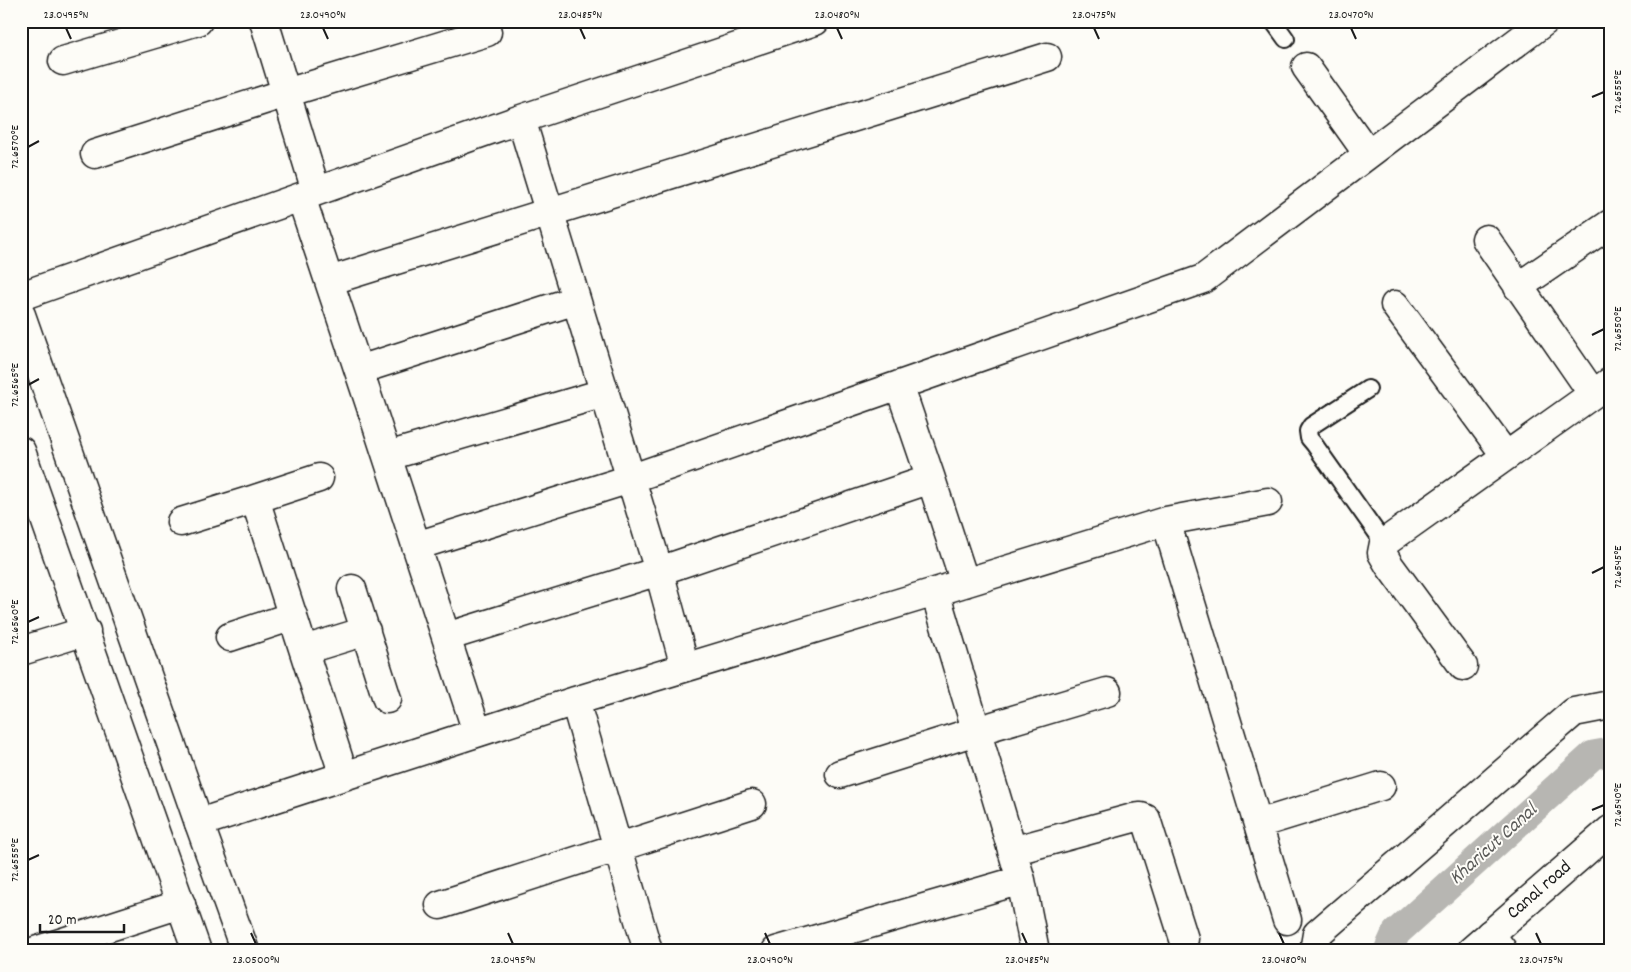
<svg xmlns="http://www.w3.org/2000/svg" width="1631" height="972" viewBox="0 0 1631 972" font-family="Dekko,sans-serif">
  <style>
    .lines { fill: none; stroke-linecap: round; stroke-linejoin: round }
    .canal { stroke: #b7b6b2; stroke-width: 29 }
    .lane-casing { stroke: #1c1c1c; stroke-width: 20 }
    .street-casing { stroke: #1c1c1c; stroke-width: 31 }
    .secondary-casing { stroke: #1c1c1c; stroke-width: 31 }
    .lane { stroke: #fdfcf7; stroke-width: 16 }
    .street { stroke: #fdfcf7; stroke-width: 28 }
    .secondary { stroke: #fdfcf7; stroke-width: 28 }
    .ticks { fill: none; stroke: #1c1c1c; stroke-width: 2 }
    .labels { text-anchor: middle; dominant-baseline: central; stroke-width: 4; stroke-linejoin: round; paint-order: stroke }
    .street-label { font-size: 19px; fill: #1c1c1c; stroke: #fdfcf7 }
    .water-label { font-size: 20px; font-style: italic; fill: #5a5a58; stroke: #fdfcf7 }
    .neatline { fill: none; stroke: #1c1c1c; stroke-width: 2 }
    .ticks-label { font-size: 12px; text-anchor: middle; fill: #1c1c1c }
  </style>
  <rect width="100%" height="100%" fill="#fdfcf7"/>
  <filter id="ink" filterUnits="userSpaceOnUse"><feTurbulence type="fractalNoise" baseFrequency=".02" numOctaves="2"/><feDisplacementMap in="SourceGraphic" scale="10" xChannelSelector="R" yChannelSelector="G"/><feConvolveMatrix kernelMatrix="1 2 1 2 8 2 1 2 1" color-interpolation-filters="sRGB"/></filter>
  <g filter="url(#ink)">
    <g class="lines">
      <!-- canal -->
      <path class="canal" d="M1388,951l8,-18 197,-178 17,-3"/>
      <defs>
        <path id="lane" d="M1273,21l13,18
          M1368,389l-57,37 -3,5 1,7 5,6 70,99"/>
        <path id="street" d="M264,21l52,170
          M63,61l135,-40
          M1306,67l62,87
          M521,119l138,452 26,96
          M95,154l191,-61 201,-61
          M301,197c60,178 118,356 176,535
          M1486,239l107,155
          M329,281l718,-224
          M1518,287l92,-63
          M21,296l500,-177 294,-98
          M1395,305l111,151
          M359,370l217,-70
          M899,385l32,94
          M388,456l216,-63
          M255,499l64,-21
          M1166,521l121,399
          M181,522l74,-23 89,277
          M416,546l214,-67 573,-200 342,-258
          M352,589l35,110
          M230,637l63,-21
          M446,637l213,-66 272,-92 34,104
          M304,650l62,-19
          M21,651l65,-20
          M1463,666l-74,-101 -7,-12 2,-10 226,-161
          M575,701l73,250
          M840,774l136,-43 131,-39
          M199,823l376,-122 360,-109 231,-71 102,-19
          M1258,824l123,-38
          M1012,851l121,-33 8,-1 5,2 38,120
          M1021,880l14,71
          M440,905l312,-101
          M1490,934l13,17
          M35,951l146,-47
          M776,951l245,-71 -86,-288
          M1314,951l3,-17 257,-222 36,-7"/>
        <path id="secondary" d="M21,315l178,508 46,128
          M21,451l176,500
          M1471,951l139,-121"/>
      </defs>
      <!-- lane casing -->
      <use href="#lane" class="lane-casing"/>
      <!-- street casing -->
      <use href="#street" class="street-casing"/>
      <!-- secondary casing -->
      <use href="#secondary" class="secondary-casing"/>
      <!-- lane -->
      <use href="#lane" class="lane"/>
      <!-- street -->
      <use href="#street" class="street"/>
      <!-- secondary -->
      <use href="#secondary" class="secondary"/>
    </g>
  </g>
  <!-- ticks -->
  <path class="ticks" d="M66,28l5,11M323,28l5,11M580,28l5,11M837,28l5,11M1094,28l5,11M1351,28l5,11M1592,97l12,-5M28,147l11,-6M1592,335l12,-6M28,385l11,-6M1592,573l12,-6M28,622l11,-5M1592,810l12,-5M28,860l11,-5M251,933l5,11M508,933l5,11M765,933l5,11M1022,933l5,11M1279,933l5,11M1536,933l5,11"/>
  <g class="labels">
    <!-- street labels -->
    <g class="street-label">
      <text transform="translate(1540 891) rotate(-41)">Canal road</text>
    </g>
    <!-- water labels -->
    <g class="water-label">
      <text transform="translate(1494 845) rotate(-42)">Kharicut Canal</text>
    </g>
  </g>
  <!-- margin -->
  <rect width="1631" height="972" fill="none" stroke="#fdfcf7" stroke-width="55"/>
  <!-- scale -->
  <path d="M40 924v8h84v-8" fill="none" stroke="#1c1c1c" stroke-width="2.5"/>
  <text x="48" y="924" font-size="15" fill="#1c1c1c" stroke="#fdfcf7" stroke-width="4" paint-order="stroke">20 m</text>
  <rect x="28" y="28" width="1576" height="916" class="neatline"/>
  <g class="ticks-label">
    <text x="66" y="18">23.0495°N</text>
    <text x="323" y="18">23.0490°N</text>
    <text x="580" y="18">23.0485°N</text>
    <text x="837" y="18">23.0480°N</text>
    <text x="1094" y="18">23.0475°N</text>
    <text x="1351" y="18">23.0470°N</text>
    <text transform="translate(1617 92) rotate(-90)" y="4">72.6555°E</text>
    <text transform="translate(14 147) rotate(-90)" y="4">72.6570°E</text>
    <text transform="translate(1617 329) rotate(-90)" y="4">72.6550°E</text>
    <text transform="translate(14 385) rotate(-90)" y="4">72.6565°E</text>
    <text transform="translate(1617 567) rotate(-90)" y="4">72.6545°E</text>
    <text transform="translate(14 622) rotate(-90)" y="4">72.6560°E</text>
    <text transform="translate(1617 805) rotate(-90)" y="4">72.6540°E</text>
    <text transform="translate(14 860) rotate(-90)" y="4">72.6555°E</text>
    <text x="256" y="963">23.0500°N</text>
    <text x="513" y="963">23.0495°N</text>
    <text x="770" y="963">23.0490°N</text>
    <text x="1027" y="963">23.0485°N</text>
    <text x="1284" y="963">23.0480°N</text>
    <text x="1541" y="963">23.0475°N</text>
  </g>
</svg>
